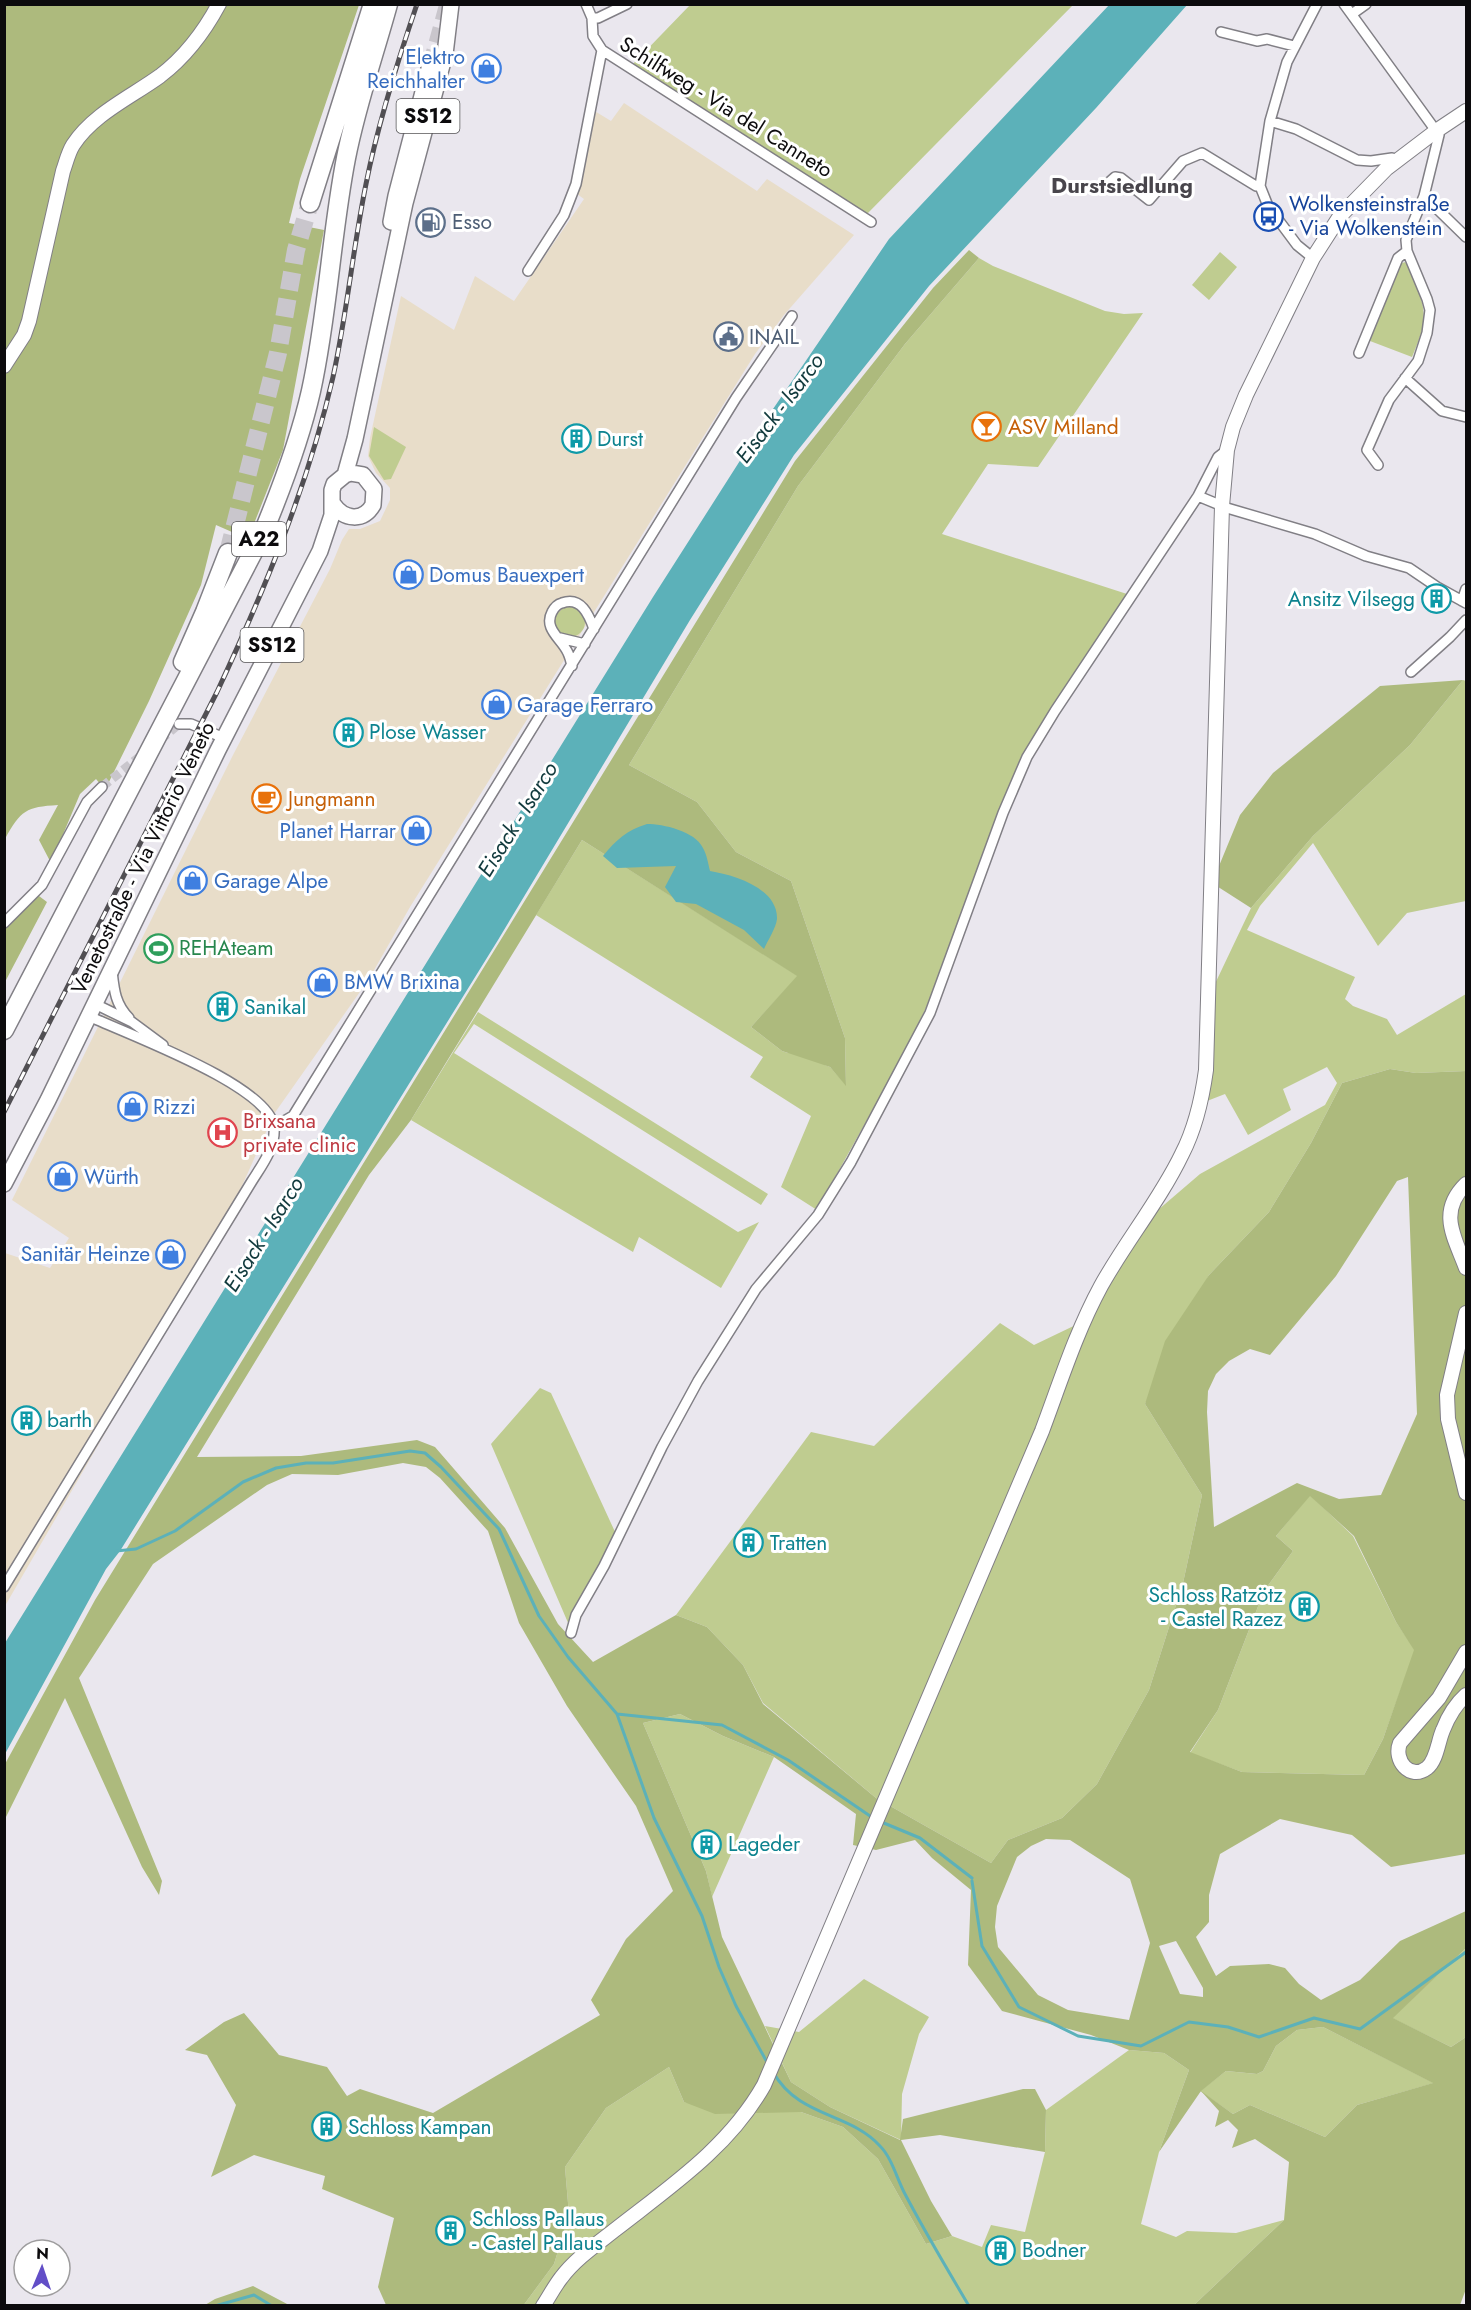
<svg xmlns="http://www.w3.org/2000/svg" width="1471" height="2310" viewBox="0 0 1471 2310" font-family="Jost,sans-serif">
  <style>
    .industrial { fill: #e8ddc9 }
    .green { fill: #bfcc90 }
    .forest { fill: #adba7d; fill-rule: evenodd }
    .water { fill: #5cb1b9 }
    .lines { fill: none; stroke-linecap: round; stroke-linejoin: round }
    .stream { stroke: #5cb1b9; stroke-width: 3 }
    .street-tunnel { stroke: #c9c6cc; stroke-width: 9; stroke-dasharray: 9 4.5; stroke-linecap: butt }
    .primary-tunnel { stroke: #c9c6cc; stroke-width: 15; stroke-dasharray: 15 8; stroke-linecap: butt }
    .highway-tunnel { stroke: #c9c6cc; stroke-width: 18; stroke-dasharray: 18 9; stroke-linecap: butt }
    .street-casing { stroke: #817f85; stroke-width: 12 }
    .secondary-casing { stroke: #817f85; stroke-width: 16 }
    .primary-casing { stroke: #817f85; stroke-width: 18 }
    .highway-casing { stroke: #817f85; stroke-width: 21 }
    .street { stroke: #fff; stroke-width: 9 }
    .secondary { stroke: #fff; stroke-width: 14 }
    .primary { stroke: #fff; stroke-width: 15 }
    .highway { stroke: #fff; stroke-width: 18 }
    .rail-casing { stroke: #514f53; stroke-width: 5 }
    .rail { stroke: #fff; stroke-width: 3; stroke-dasharray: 9; stroke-linecap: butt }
    .labels { text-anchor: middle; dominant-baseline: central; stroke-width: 6; stroke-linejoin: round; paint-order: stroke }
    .shield { fill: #fff; stroke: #555456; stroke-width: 1.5 }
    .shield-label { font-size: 20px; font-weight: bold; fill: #0c0b0d }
    .shop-label { font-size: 21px; fill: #366cbe; stroke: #fff; text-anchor: start }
    .street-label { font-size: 21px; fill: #0c0b0d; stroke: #fff }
    .transit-label { font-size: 21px; fill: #164399; stroke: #fff; text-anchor: start }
    .service-label { font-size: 21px; fill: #4e5e75; stroke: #fff; text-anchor: start }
    .food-label { font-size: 21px; fill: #c56008; stroke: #fff; text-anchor: start }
    .culture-label { font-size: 21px; fill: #0d838f; stroke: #fff; text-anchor: start }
    .leisure-label { font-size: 21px; fill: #27864d; stroke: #fff; text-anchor: start }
    .health-label { font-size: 21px; fill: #be3a42; stroke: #fff; text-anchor: start }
    .neighbourhood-label { font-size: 22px; font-weight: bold; fill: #48454b; stroke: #fff }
    .water-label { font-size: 22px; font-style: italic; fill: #113a3d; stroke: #fff }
  </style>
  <rect width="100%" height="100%" fill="#eae7ee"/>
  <!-- industrial -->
  <path class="industrial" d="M624,103l133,88 10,-12 87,56 -70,80 -29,39 -345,553 -41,72 -95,135 -53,119 -216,373v-353l45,15 19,-30 -57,-38 221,-445 97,-186 12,-29 7,-11h11l20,-8 10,-21v-12l-14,-15 -8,-17 2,-18 31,-142 53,34 21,-54 39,25 70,-102 -7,-5 16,-84 18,11z"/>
  <!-- green -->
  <path class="green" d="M690,5h383l-206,209 -234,-150z
    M1220,252l17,15 -28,33 -17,-15z
    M979,258l14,8 112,45 19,3 19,-1 -105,154 -50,-3 -46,70 185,60c-35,53 -73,105 -102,161 -42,81 -61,173 -100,255 -33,68 -72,134 -108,200l-36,-23 30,-71 -61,-39 13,-20 -227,-142 46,-75 216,136 -47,51 31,24 6,2 26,-63 -22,-29 -28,-12 13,-28 26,13 9,31 12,31 -3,50 4,19 5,2 16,18 -1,-47 -54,-157 -55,-29 -39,-50 -68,-37 169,-279 107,-142z
    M1405,262c5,6 7,14 10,21 14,32 10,43 -3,74l-42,-16 30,-77z
    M374,427l32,20 -15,32 -7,1 -15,-24z
    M555 622a15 15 0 1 1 30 0a15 15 0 1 1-30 0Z
    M1463,680l3,1v220l-59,12 -29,33 -65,-103 -53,63 -13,24 108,47 -10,22 8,7 34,13 10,16 69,-41v77l-50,2 -26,-4 -48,14 -31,60 -42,69 -60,63 -64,129 57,91 -19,88 -34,107 -52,94 -35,34 -54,22 -17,23 -115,-65 -113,-95 -20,-38 -36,-38 -31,-12 135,-183 63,14 126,-123 34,22 50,-24 53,-93 63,-54 125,-69 12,-22 -10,-16 -44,22 8,21 -43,25 -23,-41 -18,7 -4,-92 48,-101 62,-72 97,-91z
    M478,1012l290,182 -7,11 -287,-181 -20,29 284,179 21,-10 -38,66 -82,-51 -6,15 -222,-132z
    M540,1388l11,5 65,141 -47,91 -78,-181z
    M1310,1495l43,41 43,86 19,28 -32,89 -19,36 -122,-3 -52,-19 28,-43 46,-119 29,-40 -17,-15z
    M680,1714l43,22 51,21 -62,140 -6,-26 -63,-148z
    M1466,1948v89l-15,10 -59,-29z
    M864,1979l65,38 -10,17 -17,60 -1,46 -71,-33 -39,-25 -26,-56 34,6z
    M1323,2027l111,56 -77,22 -32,32 -75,-32 -17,9 -33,-23 26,-20 31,3 6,-3 13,-25 21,-16z
    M1129,2050l35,3 25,17 -30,82 -18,72 35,13 11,-6 49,2 48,-13 -90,85 -671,1 31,-42 15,-49 -4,-48 41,-59 63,-41 15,35 64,10h53l42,15 35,32 48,85 26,-8 30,11 9,-22 34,7 20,-80 1,-42z"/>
  <!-- forest -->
  <path class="forest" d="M5,5h354l-59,174 -11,44 35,7 -41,220 -35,89 -32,-14 -15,60 -52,116 -44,89 -9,-11 -16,15 -29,69 -12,-23 19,-35c-32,2 -37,5 -53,34z
    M969,250l10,8 -74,86 -107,142 -169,279 68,37 39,50 55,29 54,157 1,48 -16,-19 -48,-16 -31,-24 46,-51 -215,-136 -171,280 -42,55 -172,282 104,-1 116,-16 18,7 70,81 53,96 35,38 83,-47 31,12 36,38 20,39 113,94 115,65 17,-23 54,-22 35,-34 52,-94 34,-107 19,-88 -57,-91 20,-63 44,-66 60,-63 42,-69 31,-60 48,-14 26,4 50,-2v783l-75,13 -39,-32 -72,-16 -60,35 -11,41v27l-13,15 20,39 14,-10 39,-2 16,4 14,16 22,16 39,-20 40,-39 66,-30v37l-73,70 58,29 15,-10v252l-6,16h-266l90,-85 5,-58 -34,-23 -23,9 6,-18 -10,-10 -13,7 4,-16 -18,-20 -42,61 30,-82 -25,-17 -35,-3 -38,-15 -89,-24 -34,-46 3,-75 -39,-32 -17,-18 -39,10 -23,-5 3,-31 -82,-57 -51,-21 -43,-22 -37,9 63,148 16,66 69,145 39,25 70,33 3,-21 120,-30h12l11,21 -1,42 -105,-17 -39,5 30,61 21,35 -26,8 -48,-85 -35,-32 -42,-15 -86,2 -31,-12 -15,-35 -63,41 -41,59 4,48 -15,49 -31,42 -137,-1 -8,-18 16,-69 -72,-29 3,-13 -71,-21 -43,22 25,-72 -29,-50 -22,-5 39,-28 20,-9 35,42 48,12 20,29 13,-7 73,24 167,-98 -9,-15 35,-61 47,-48 -37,-85 -69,-100 -48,-83 -31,-92 -48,-53 -14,-11 -23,-4 -65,12 -46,-1 -25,11 -114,79 -74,114 83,203 -3,14 -17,-28 -77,-169 -60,121v-55l90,-164 700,-1139 138,-173zM1408,1177l9,237 -36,81 -42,4 -42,-16 -83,44 -7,-115 1,-21 8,-17 13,-13 21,-12 20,6 66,-79 61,-95zM1310,1496l44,40 42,86 18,28 -31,89 -19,36 -122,-3 -52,-20 28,-42 46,-119 29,-40 -17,-15zM1046,1839l24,1 60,39 20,64 -21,77 -61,-10 -30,-15 -40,-48 -3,-20 2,-21 20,-49 14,-11zM1176,1941l27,47v9l-23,-3 -21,-48zM1323,2027l110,56 -76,22 -32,32 -75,-32 -17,9 -32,-23 25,-20 31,3 6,-3 13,-25 21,-16z
    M1463,680l-53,65 -97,91 -62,72 -39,-25 28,-68 33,-42 107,-87z
    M35,893l12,9 -42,80v-59z
    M253,2286l36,19h-84l10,-6z"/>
  <!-- water -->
  <path class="water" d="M1110,4l77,1 -91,103 -167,178 -135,169 -104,165 -192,320 -378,611 -14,18 -101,185v-111l648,-1046 120,-188 116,-170z
    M647,824c16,0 48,7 56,24 4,7 5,15 7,23 24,4 68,17 67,48 -1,9 -9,21 -13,30l-20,-19 -48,-26 -20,-2 -11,-15 11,-21 -59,2 -14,-12c13,-16 24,-26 44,-32z"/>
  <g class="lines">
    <!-- stream -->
    <path class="stream" d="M116,1551l20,-2 39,-18 68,-49 33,-14 30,-5h27l77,-12 15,2 16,14 58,62 40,87 29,41 49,57 37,104 48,98 17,51 17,39 32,58
      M617,1714l105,11 66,35 85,58
      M879,1821l41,17 52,40
      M972,1881l10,65 37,61 59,29 63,10 48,-24 39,5 31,10 55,-19 46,11 106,-77
      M773,2072c26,46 76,40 107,74 12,12 17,33 25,48 20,38 42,75 64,112
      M215,2306l39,-11 18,11"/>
    <!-- street-tunnel -->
    <path class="street-tunnel" d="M160,740l19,-16
      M102,787l41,-33"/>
    <!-- primary-tunnel -->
    <path class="primary-tunnel" d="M430,65l16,-58"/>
    <!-- highway-tunnel -->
    <path class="highway-tunnel" d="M228,553l50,-200 18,-103 14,-47"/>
    <defs>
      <path id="street" d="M586,4l6,14 1,18 9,14 269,172
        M1344,4l95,131 -15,61 -18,44 1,11 20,48 3,11 -3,23 -9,28 -29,39 -22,50 11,15
        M1352,14l14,-10
        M592,18h6l29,-14
        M1221,32l36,9 10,-2 27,7
        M1270,121l26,8 61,31 14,1 21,-3 3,3
        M1106,185l9,-8 6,1 28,22 34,-39 19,-8 54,33h4
        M1424,196l42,41
        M1313,258l-16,-13 -29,-39 -8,-20 10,-65 17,-59 30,-58
        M528,271l36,-56 12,-31 26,-134
        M1359,353l39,-95 9,-7
        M1405,378l37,33 24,6
        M1198,496l29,12 88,26 51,22 43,12 28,19 29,16
        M1462,601l4,-12
        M560,638l25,6
        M572,666c-1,-4 -2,-9 -4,-13 -6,-14 -25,-24 -16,-41 2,-4 6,-8 10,-9 19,-7 27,12 32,26
        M1411,672l39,-35 16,-17
        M179,724h12l33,14
        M4,923l38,-38 45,-83 15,-15
        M112,971c2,18 3,33 17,47
        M95,1004l37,18 31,23
        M274,1127l19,-11 443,-718 56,-82
        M4,1587l248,-406c10,-16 24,-34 22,-54 -5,-42 -148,-93 -185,-111
        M571,1633l5,-18 28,-49 58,-119 36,-66 58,-92 62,-74 33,-53 79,-149 73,-200 24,-56 28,-46 143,-215 20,-39 9,-7"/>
      <path id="secondary" d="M4,366l20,-31 5,-14 34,-150c3,-8 5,-18 10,-26 20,-31 58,-48 87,-69 25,-19 44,-44 59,-72
        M1466,1184c-29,28 -11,54 0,84
        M1466,1313l-19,82 1,24 18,74
        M1466,1652l-27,46 -39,45c-7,17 10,38 27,25 10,-8 11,-27 16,-38 5,-13 13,-26 23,-35
        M543,2306c6,-9 11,-19 18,-28 14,-19 36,-34 55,-49 55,-43 113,-82 148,-144l278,-654c18,-48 34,-99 59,-145 25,-45 59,-86 81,-132 14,-27 20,-55 24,-84l16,-564 5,-56 6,-23 13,-32 67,-137 27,-42 46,-47 50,-38 30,-20"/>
      <path id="primary" d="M391,222l5,-26 34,-131
        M345,475l10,-36 50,-236 40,-149 6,-50
        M4,1184l44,-84 170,-350 102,-199 12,-36v-25l2,-6 11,-9 6,-2 12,2 11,14 -1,16c-10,17 -29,15 -40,-1"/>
      <path id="highway" d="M310,203l63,-199
        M183,662l22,-50 23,-59
        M4,1030l259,-497c19,-46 37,-93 48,-142 17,-77 20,-156 35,-233 10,-52 28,-103 42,-154"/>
    </defs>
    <!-- street casing -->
    <use href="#street" class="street-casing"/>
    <!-- secondary casing -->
    <use href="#secondary" class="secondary-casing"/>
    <!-- primary casing -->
    <use href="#primary" class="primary-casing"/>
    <!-- highway casing -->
    <use href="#highway" class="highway-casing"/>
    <!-- street -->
    <use href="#street" class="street"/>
    <!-- secondary -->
    <use href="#secondary" class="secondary"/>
    <!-- primary -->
    <use href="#primary" class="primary"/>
    <!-- highway -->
    <use href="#highway" class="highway"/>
    <defs>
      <path id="rail" d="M4,1112l213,-420c47,-101 91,-206 116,-315 14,-64 20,-129 33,-193 12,-61 31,-121 51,-180"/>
    </defs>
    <!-- rail casing -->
    <use href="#rail" class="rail-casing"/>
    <!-- rail -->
    <use href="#rail" class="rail"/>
  </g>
  <!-- icons -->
  <defs>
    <symbol id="shop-ring" viewBox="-11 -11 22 22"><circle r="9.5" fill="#fff" stroke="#3f7fe0" stroke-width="1.5"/><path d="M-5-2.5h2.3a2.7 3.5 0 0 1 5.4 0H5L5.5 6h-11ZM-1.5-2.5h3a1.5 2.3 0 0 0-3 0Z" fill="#3f7fe0"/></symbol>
    <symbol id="bus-ring" viewBox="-11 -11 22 22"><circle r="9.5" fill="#fff" stroke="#1a4fb4" stroke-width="1.5"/><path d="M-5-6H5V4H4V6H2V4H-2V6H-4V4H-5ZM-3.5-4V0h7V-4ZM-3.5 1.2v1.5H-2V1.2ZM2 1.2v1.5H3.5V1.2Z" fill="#1a4fb4"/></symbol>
    <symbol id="fuel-ring" viewBox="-11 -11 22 22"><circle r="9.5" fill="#fff" stroke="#5c6f8a" stroke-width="1.5"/><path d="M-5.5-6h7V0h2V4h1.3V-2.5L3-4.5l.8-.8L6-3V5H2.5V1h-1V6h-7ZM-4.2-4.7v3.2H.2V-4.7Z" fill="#5c6f8a"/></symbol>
    <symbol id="civic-ring" viewBox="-11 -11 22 22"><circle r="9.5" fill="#fff" stroke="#5c6f8a" stroke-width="1.5"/><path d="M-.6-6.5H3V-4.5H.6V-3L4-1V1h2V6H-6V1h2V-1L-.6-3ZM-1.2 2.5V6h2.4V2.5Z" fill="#5c6f8a"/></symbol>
    <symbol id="bar-ring" viewBox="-11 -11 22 22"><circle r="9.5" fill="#fff" stroke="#e8710a" stroke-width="1.5"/><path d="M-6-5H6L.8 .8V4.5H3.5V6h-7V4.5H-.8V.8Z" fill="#e8710a"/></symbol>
    <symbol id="building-ring" viewBox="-11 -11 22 22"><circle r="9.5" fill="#fff" stroke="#0f9aa8" stroke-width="1.5"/><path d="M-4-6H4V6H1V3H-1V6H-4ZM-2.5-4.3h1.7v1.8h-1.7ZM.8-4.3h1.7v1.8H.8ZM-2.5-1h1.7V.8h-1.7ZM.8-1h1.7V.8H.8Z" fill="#0f9aa8"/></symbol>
    <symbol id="cafe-ring" viewBox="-11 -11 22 22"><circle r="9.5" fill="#fff" stroke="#e8710a" stroke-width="1.5"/><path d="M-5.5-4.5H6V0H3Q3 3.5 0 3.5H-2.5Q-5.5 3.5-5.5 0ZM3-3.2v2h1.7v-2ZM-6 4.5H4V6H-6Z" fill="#e8710a"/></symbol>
    <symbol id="stadium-ring" viewBox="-11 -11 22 22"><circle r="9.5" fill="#fff" stroke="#2e9e5b" stroke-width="1.5"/><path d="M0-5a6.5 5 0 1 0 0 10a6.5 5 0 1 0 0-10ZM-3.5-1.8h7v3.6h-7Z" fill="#2e9e5b"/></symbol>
    <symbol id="hospital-ring" viewBox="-11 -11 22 22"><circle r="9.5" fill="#fff" stroke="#e0444e" stroke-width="1.5"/><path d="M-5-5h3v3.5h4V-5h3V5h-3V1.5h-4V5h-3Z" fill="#e0444e"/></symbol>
  </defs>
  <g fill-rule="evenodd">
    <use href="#shop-ring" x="470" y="52" width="33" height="33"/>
    <use href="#bus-ring" x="1252" y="200" width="33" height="33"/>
    <use href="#fuel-ring" x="414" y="206" width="33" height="33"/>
    <use href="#civic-ring" x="712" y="320" width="33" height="33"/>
    <use href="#bar-ring" x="970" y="410" width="33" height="33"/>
    <use href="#building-ring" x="560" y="422" width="33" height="33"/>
    <use href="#shop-ring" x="392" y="558" width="33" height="33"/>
    <use href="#building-ring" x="1420" y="582" width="33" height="33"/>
    <use href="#shop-ring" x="480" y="688" width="33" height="33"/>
    <use href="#building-ring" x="332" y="716" width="33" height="33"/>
    <use href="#cafe-ring" x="250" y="782" width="33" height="33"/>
    <use href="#shop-ring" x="400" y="814" width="33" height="33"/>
    <use href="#shop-ring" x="176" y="864" width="33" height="33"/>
    <use href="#stadium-ring" x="142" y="932" width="33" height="33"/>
    <use href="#shop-ring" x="306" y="966" width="33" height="33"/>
    <use href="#building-ring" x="206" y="990" width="33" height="33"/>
    <use href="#shop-ring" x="116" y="1090" width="33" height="33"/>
    <use href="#hospital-ring" x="206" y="1116" width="33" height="33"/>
    <use href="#shop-ring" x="46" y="1160" width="33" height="33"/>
    <use href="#shop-ring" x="154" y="1238" width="33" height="33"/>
    <use href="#building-ring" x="10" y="1404" width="33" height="33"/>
    <use href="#building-ring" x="732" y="1526" width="33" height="33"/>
    <use href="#building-ring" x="1288" y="1590" width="33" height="33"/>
    <use href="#building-ring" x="690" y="1828" width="33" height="33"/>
    <use href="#building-ring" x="310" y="2110" width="33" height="33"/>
    <use href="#building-ring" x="434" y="2214" width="33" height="33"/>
    <use href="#building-ring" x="984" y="2234" width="33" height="33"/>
  </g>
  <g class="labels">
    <!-- shield labels -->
    <g class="shield">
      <rect x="396.5" y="99" width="63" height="34" rx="4.5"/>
      <rect x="232" y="522" width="54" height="34" rx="4.5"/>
      <rect x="240.5" y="628" width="63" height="34" rx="4.5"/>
    </g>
    <g class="shield-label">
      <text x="428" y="116">SS12</text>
      <text x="259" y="539">A22</text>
      <text x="272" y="645">SS12</text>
    </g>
    <!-- shop labels -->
    <g class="shop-label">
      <text x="465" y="57" text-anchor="end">Elektro<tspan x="465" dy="24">Reichhalter</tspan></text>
      <text x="429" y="575">Domus Bauexpert</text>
      <text x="517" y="705">Garage Ferraro</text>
      <text x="396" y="831" text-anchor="end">Planet Harrar</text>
      <text x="214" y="881">Garage Alpe</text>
      <text x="344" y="982">BMW Brixina</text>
      <text x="153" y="1107">Rizzi</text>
      <text x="84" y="1177">Würth</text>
      <text x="150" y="1254" text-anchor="end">Sanitär Heinze</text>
    </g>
    <!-- street labels -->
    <g class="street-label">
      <text transform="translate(726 107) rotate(32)">Schilfweg - Via del Canneto</text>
      <text transform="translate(143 858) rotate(-64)">Venetostraße - Via Vittorio Veneto</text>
    </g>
    <!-- transit labels -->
    <g class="transit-label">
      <text x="1289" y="204">Wolkensteinstraße<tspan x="1289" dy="24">- Via Wolkenstein</tspan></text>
    </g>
    <!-- service labels -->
    <g class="service-label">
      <text x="452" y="222">Esso</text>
      <text x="749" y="337">INAIL</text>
    </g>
    <!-- food labels -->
    <g class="food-label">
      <text x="1008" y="427">ASV Milland</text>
      <text x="288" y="799">Jungmann</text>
    </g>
    <!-- culture labels -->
    <g class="culture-label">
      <text x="597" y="439">Durst</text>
      <text x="1415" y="599" text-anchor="end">Ansitz Vilsegg</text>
      <text x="369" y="732">Plose Wasser</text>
      <text x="244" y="1007">Sanikal</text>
      <text x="47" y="1420">barth</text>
      <text x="770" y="1543">Tratten</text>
      <text x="1283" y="1595" text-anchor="end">Schloss Ratzötz<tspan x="1283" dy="24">- Castel Razez</tspan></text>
      <text x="728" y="1844">Lageder</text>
      <text x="348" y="2127">Schloss Kampan</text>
      <text x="472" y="2219">Schloss Pallaus<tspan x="472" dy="24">- Castel Pallaus</tspan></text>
      <text x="1022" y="2250">Bodner</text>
    </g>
    <!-- leisure labels -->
    <g class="leisure-label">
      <text x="179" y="948">REHAteam</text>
    </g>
    <!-- health labels -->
    <g class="health-label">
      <text x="243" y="1121">Brixsana<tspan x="243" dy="24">private clinic</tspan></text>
    </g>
    <!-- neighbourhood labels -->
    <g class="neighbourhood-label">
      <text x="1122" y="185">Durstsiedlung</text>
    </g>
    <!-- water labels -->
    <g class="water-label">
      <text transform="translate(779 408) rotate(-53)">Eisack - Isarco</text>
      <text transform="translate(517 819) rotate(-58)">Eisack - Isarco</text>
      <text transform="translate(263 1234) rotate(-58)">Eisack - Isarco</text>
    </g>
  </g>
  <!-- border -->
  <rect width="1471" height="2310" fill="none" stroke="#0c0b0d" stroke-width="12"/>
  <!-- north arrow -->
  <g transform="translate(42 2268) rotate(2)"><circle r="28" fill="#ffffff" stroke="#9e9d9e" stroke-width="1.5"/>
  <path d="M0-4.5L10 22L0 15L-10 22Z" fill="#624ec7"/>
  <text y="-9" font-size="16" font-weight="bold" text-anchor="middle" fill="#0c0b0d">N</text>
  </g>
</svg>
